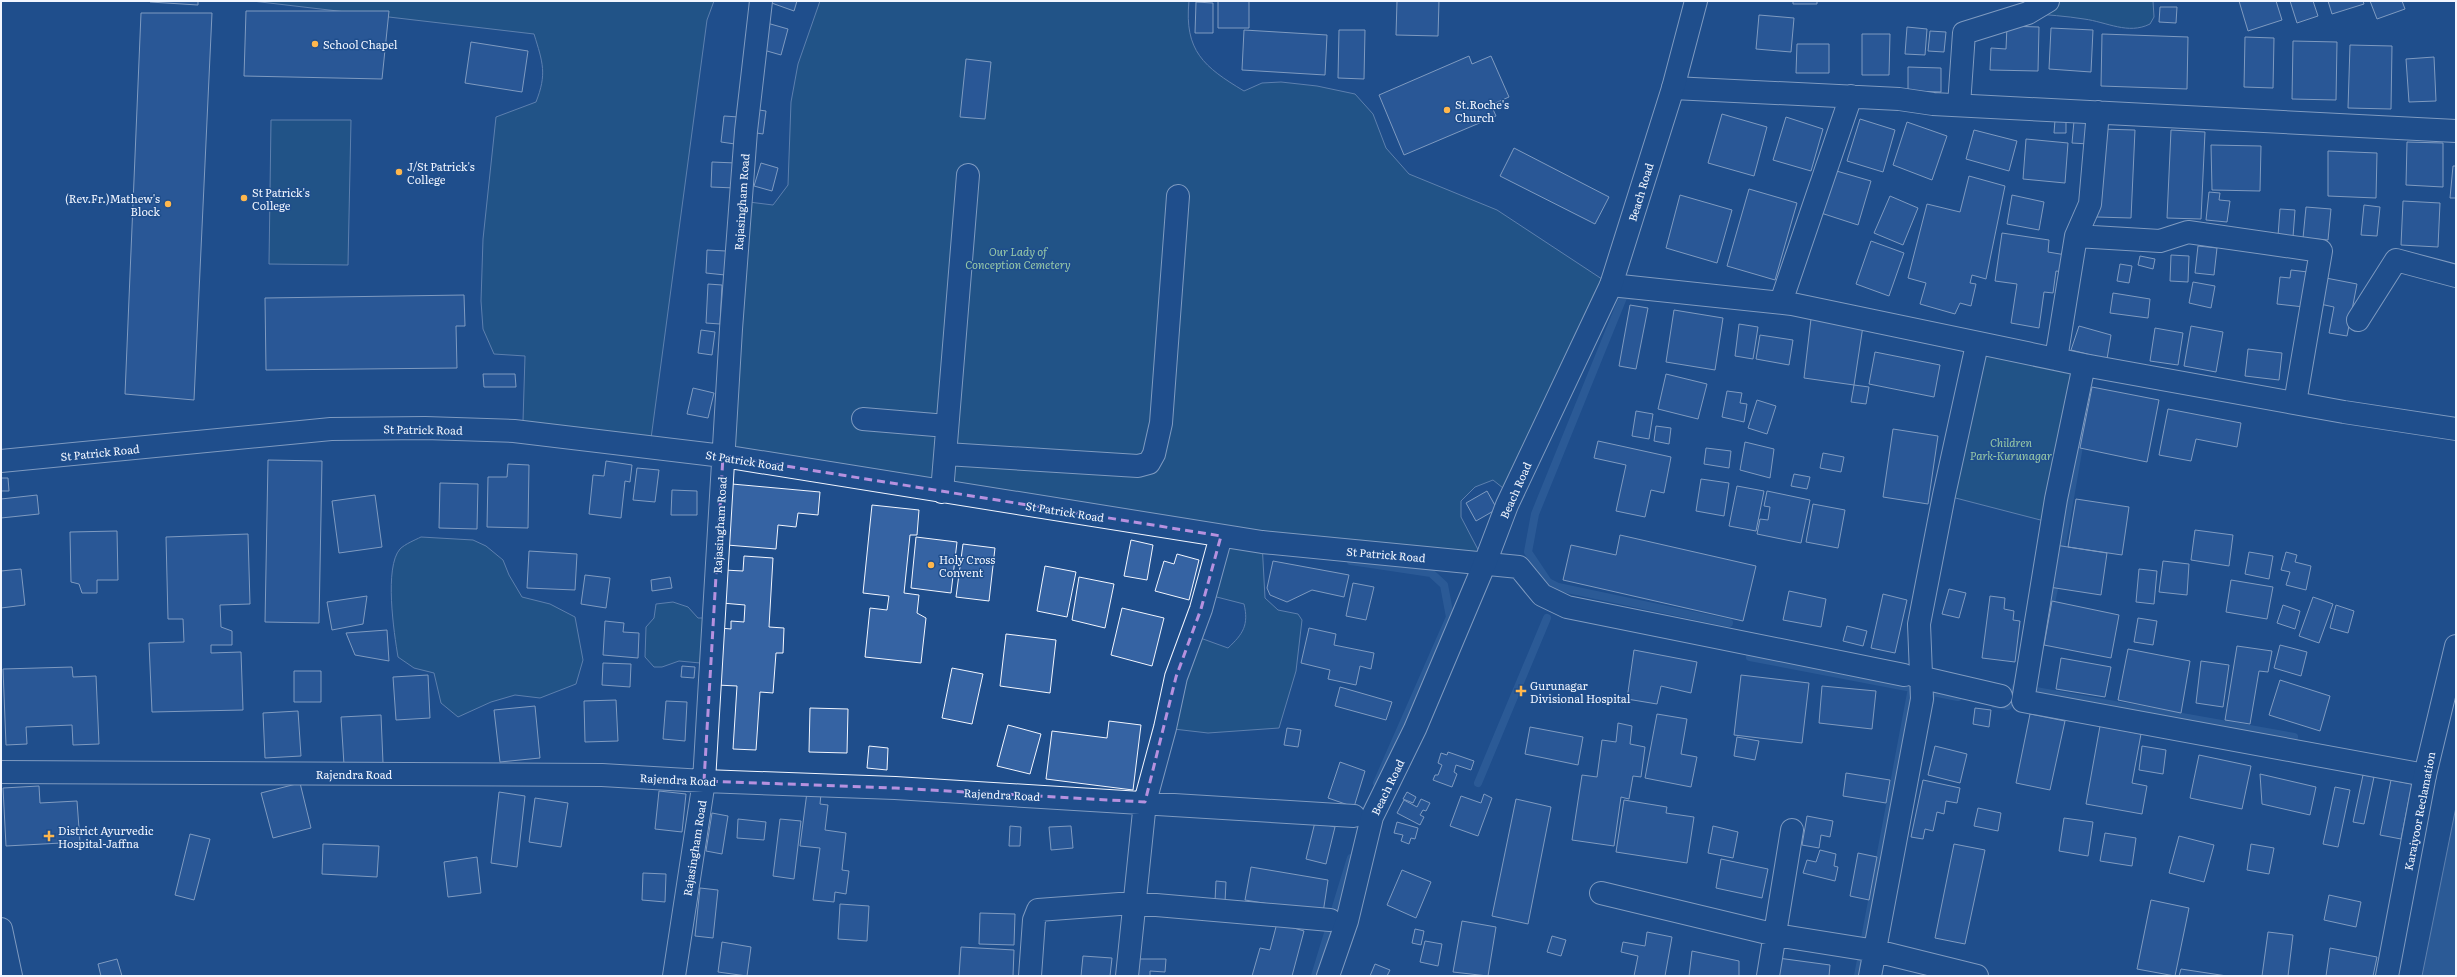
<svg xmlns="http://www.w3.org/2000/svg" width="2457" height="977" viewBox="0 0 2457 977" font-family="Literata,serif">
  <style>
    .green { fill: #245a82; stroke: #a8bbd7 }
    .water { fill: #3b69a3; stroke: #a8bbd7 }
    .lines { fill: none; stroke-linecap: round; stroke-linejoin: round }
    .stream { stroke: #3b69a3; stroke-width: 8 }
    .building { fill: #3563a3; stroke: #f2f6ff }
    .minor-casing { stroke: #f2f6ff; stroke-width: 24 }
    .major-casing { stroke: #f2f6ff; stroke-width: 24 }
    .minor { stroke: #1f4e8c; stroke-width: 22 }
    .major { stroke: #1f4e8c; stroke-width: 22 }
    .marked { fill: none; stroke: #b691df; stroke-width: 3; stroke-dasharray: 8 5; stroke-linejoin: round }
    .poi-dot { fill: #ffb74d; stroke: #1f4e8c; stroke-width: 1.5 }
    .labels { text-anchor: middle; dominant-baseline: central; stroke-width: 3; stroke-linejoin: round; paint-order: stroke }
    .poi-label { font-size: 11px; fill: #f2f6ff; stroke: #1f4e8c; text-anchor: start }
    .street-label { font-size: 11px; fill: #f2f6ff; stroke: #1f4e8c }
    .park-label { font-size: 11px; font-style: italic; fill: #97c8a6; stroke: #1f4e8c }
  </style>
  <rect width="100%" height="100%" fill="#1f4e8c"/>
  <!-- green -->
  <path class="green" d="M252,1h462l-7,19 -57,426 -136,-15 9,-10 2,-65 -31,-2 -11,-25 -2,-28 2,-62 13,-122 40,-15c11,-28 7,-39 -2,-68z
    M820,1h369c-5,50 15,66 55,90l18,-8 19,-1 36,4 38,8 18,20 13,34 23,26 88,36 114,75 -108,203 -10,-8 -18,7 -14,14v16l24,46 -223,-21 3,56 13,12 20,4 4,6 -6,51 -17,57 -71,5 -43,-5 27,-93 36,13c15,-14 21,-23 16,-44l-39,-10 16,-58 -498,-80 18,-255 32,4 15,-20 3,-83 7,-38z
    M2048,1h105l1,16 -4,7c-22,11 -43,-2 -66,-5 -18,-3 -37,-4 -56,-6z
    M271,120h80l-3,145 -79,-1z
    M1976,349l108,16 -32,158 -108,-28z
    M421,537l52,3 13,6 17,14 6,15 13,22 28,7 25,13 8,43 -7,24 -36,14 -25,-3 -24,7 -33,15 -17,-14 -7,-30 -20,-5 -16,-11c-4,-24 -14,-90 2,-108 5,-5 15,-9 21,-12z
    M673,602l15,5 10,11h16l-3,46 -32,-3 -17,6h-8l-9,-10 1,-30 8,-9 2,-14z"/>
  <!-- water -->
  <path class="water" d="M2456,807v169h-34z"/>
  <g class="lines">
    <!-- stream -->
    <path class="stream" d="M1632,296l-8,-1 -89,219 -7,38 20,30 10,5 171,36
      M2060,555l23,-132
      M1351,561l80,12 13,12 6,32 -73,166
      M2044,636l12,-57
      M1750,657l162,31 -54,288
      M2031,686l-1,4 264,47
      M1930,702l2,-10 26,5
      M1995,704l13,2 8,-19
      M1478,783l69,-165
      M1315,976l36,-118"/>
  </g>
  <!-- building -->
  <path class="building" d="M150,1h48v4l-48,-3z
    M766,1h31l-3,10z
    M1218,1h31v27h-31z
    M1397,1h42l-1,35 -42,-1z
    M1793,1h24v3h-24z
    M2239,1h37l6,19 -34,11z
    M2290,1h23l5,15 -21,7z
    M2328,1h35l1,3 -32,10z
    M2370,1h32l3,8 -28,10z
    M1196,2l17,1v30h-18z
    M2160,7h17l-1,16 -17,-1z
    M246,11h143l-7,68 -138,-3z
    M141,13h71l-18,387 -69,-6z
    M1759,15l35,3 -3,34 -35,-3z
    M767,23l21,6 -7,26 -21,-6z
    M2007,26l32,1 -1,44 -48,-1 1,-22 15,1z
    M1907,27l20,2 -2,26 -20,-1z
    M2051,28l42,2 -2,42 -42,-3z
    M1244,30l83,5 -2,40 -83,-5z
    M1339,30h26l-1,49 -26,-1z
    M1930,31l16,1 -2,20 -16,-1z
    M1862,34h28l-1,41h-27z
    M2102,34l86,3 -1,52 -86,-3z
    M2245,37l29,1 -1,50 -29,-1z
    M2293,41l44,1 -1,58 -44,-1z
    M471,42l57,9 -6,41 -57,-9z
    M1797,44h32v29h-33z
    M2350,45l42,1 -1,63 -43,-1z
    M1469,56l3,8 19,-8 18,41 -18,8 5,11 -92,39 -25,-60z
    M2434,57l2,44 -27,1 -3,-43z
    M966,59l25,3 -6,57 -25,-2z
    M1908,67l33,1v24l-33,-1z
    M752,109l14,2 -3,23 -13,-2z
    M1722,114l45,13 -13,49 -46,-13z
    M724,116l15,1 -4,27 -14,-2z
    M1786,117l37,12 -12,42 -38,-11z
    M1860,119l35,11 -12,42 -36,-11z
    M2055,120l11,1v12h-12z
    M2074,121l17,2 -2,21 -17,-1z
    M1907,122l40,14 -15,44 -39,-15z
    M2100,129l35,1 -4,88 -35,-1z
    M1974,130l43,11 -8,30 -43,-12z
    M2171,130l34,2 -4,87 -34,-1z
    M2026,139l42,4 -3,40 -42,-4z
    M2407,142l36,1v44l-37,-2z
    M2211,145l50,1 -1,45 -48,-1z
    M1514,148l95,49 -14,27 -95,-48z
    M2328,151l49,2 -1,45 -48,-2z
    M712,162l24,1 -1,25 -24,-1z
    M761,163l17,5 -6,23 -18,-5z
    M2453,166h3v32h-6z
    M1833,170l38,11 -13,44 -37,-12z
    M1969,176l36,10 -19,93 -14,-4 -2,8 6,1 -5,22 -11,-3 -5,11 -35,-10 6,-21 -18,-5 19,-74 33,8z
    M1749,189l48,14 -22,77 -48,-14z
    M2209,192l11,1 -1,7 11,1 -3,21 -21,-2z
    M1680,195l52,15 -15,53 -51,-15z
    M2012,195l32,7 -5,28 -32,-6z
    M1890,196l28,12 -15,37 -29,-12z
    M2403,201l37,2 -2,44 -37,-2z
    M2364,205l16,2 -3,29 -16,-1z
    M2306,207l25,2 -3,31 -25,-2z
    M2280,209l15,1 -2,27 -15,-1z
    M2002,233l47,7 -1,12 18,3 -3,17 -7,-1 -3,22 -9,-1 -5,36 -28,-5 6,-39 -22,-3z
    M1871,241l33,12 -15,43 -33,-12z
    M2198,246l19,2 -3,27 -19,-2z
    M707,250l19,1 -1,24 -19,-2z
    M2171,255l18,1 -1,26 -18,-1z
    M2140,256l15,3 -2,10 -15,-4z
    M2120,264l12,2 -3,17 -12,-2z
    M2291,270l17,2 -4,35 -27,-3 3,-27 10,1z
    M2326,278l31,6 -10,52 -18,-3 5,-26 -14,-3z
    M2193,282l22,4 -4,22 -22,-5z
    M708,284l14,1 -2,39 -14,-1z
    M2113,293l37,6 -2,19 -38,-5z
    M464,295l1,31h-9l1,42 -191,2 -1,-72z
    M1630,305l18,3 -12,61 -17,-3z
    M1674,310l49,8 -8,52 -49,-8z
    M1811,319l52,7 -9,59 -50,-7z
    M1739,324l19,3 -5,32 -18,-3z
    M2079,326l32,9 -4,24 -36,-9z
    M2191,326l32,6 -7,40 -32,-6z
    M2155,328l28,5 -5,32 -28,-4z
    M701,330l14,2 -3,23 -14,-2z
    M1760,335l33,5 -4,25 -33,-6z
    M2248,349l34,4 -3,27 -34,-4z
    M1875,352l65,13 -6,32 -65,-13z
    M483,374h32l1,13h-32z
    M1666,374l41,10 -9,35 -40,-10z
    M1854,385l15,2 -3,17 -15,-2z
    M2092,387l67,13 -12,62 -67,-14z
    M693,388l21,5 -6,25 -21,-4z
    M1727,391l15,2 -2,10 7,1 -3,18 -22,-5z
    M1757,400l19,6 -9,28 -19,-6z
    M2168,409l73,14 -4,24 -41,-8 -5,22 -32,-6z
    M1636,411l17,3 -4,25 -17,-3z
    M1656,426l15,2 -2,16 -15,-3z
    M1893,429l45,7 -10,68 -45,-7z
    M1598,441l73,16 -7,36 -13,-3 -6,27 -29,-6 10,-46 -32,-7z
    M1745,442l29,7 -4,29 -30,-8z
    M1706,448l25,3 -2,17 -25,-4z
    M1823,453l21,4 -3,15 -21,-4z
    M268,460l54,1 -3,162 -54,-1z
    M606,461l26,4 -2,17 -5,-1 -4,37 -32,-4 4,-39 11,1z
    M508,464l21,1 -1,63 -41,-1 1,-50h19z
    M637,468l22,2 -4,32 -22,-2z
    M1794,474l16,3 -3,12 -16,-3z
    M1,478h7l1,13h-8z
    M1701,479l28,4 -5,33 -28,-5z
    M440,483l38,1 -1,45 -38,-1z
    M732,484l88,8 -2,23 -20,-2 -2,14 -18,-2 -2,24 -49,-4z
    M1737,486l27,5 -8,40 -27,-5z
    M672,490l25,1v24h-26z
    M1487,491l10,18 -21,12 -10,-18z
    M1767,491l43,9 -9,43 -44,-9 3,-15 8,1 2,-13 -6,-1z
    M37,495l2,19 -38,4v-19z
    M375,495l7,52 -43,6 -7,-52z
    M2076,499l53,8 -7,48 -54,-8z
    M1813,504l32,6 -7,38 -32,-6z
    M872,505l47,5 -2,25h-7l-6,58 15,2 -2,18 9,5 -5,45 -56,-6 5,-49 17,2 2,-14 -26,-3z
    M2195,530l38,5 -4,31 -38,-6z
    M117,531l1,49h-21v13h-15l-3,-9 -8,-2 -1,-50z
    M248,534l2,70 -30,1 1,22 11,4v14h-21v8l30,-1 2,58 -91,2 -3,-69 35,-1 -1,-23h-15l-2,-82z
    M1620,535l136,31 -13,55 -180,-41 8,-35 45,10z
    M916,537l41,5 -6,51 -40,-5z
    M1131,540l22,5 -6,35 -23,-4z
    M963,544l32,4 -6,53 -33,-4z
    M2055,545l52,8 -6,42 -52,-8z
    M529,551l48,3 -2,36 -48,-2z
    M2249,552l24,4 -4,23 -24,-5z
    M2286,552l11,3 -2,7 16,4 -5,24 -20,-5 4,-13 -9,-2z
    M1177,554l22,6 -10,40 -34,-9 9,-30 10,3z
    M744,556l29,2 -4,69 15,1 -1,25h-7l-3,40 -13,-1 -4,58 -23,-1 4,-63 -20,-1 3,-57 11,1v-8l13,1 1,-17 -23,-2 2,-33 19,1z
    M1273,561l76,14 -5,22 -32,-7 -25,12 -17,-7 -3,-7z
    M2163,561l26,3 -2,31 -28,-3z
    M1045,566l31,6 -9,45 -30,-6z
    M21,569l4,36 -24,3v-37z
    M2139,569l18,2 -3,33 -18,-2z
    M585,575l25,3 -4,30 -25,-4z
    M670,577l2,11 -20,3 -1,-11z
    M1079,577l35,7 -9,44 -33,-8z
    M2231,580l42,7 -6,32 -41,-7z
    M1353,583l21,4 -8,33 -20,-4z
    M1949,589l17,4 -7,25 -17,-4z
    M1789,591l37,8 -5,28 -38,-7z
    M1883,594l24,6 -12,53 -24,-5z
    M367,596l-4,28 -31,6 -5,-28z
    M1990,596l15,2 -1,11 10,2 -1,9 7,1 -5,41 -33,-4z
    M2313,597l20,7 -14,39 -20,-7z
    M2052,601l67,14 -8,43 -67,-13z
    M2283,605l17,6 -5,18 -18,-6z
    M2336,605l18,6 -6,22 -18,-5z
    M1122,608l42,10 -12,48 -41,-11z
    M2138,618l19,3 -4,24 -19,-3z
    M605,621l19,2 -1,9 16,1 -1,25 -35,-3z
    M1847,626l20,5 -4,15 -20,-5z
    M1309,628l27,6 -2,11 40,8 -3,16 -11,-3 -4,19 -28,-6 2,-9 -29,-7z
    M387,630l2,31 -34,-6 -9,-22z
    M1006,634l50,6 -6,53 -50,-7z
    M2280,645l27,7 -6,24 -27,-8z
    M2237,646l35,5 -4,21 -9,-1 -9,53 -25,-4z
    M2128,649l62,12 -9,52 -63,-13z
    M1634,650l63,12 -6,31 -30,-7 -4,18 -30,-5z
    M2061,658l50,9 -6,30 -49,-8z
    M2201,661l28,4 -6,42 -27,-4z
    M603,663l28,1 -1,23 -28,-2z
    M682,666l13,1 -1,11 -13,-1z
    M72,667l1,10 23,-1 3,68 -26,1 -1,-20 -46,2 1,17 -21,1 -3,-76z
    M952,668l31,6 -11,50 -30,-6z
    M294,671h27v31h-27z
    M428,675l2,43 -34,2 -3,-43z
    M1741,675l68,8 -7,60 -68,-8z
    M2280,680l50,16 -10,35 -51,-16z
    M1822,686l54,5 -4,38 -53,-6z
    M1340,687l52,15 -6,18 -51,-14z
    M616,700l2,41 -33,1 -1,-41z
    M666,701l21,1 -2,39 -22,-2z
    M535,706l5,52 -40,4 -6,-52z
    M810,708l38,1 -1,44 -38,-1z
    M1975,708l16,2 -2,17 -16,-3z
    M298,711l3,45 -36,2 -2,-45z
    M1657,714l30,5 -6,35 16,3 -6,30 -46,-9z
    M2030,714l35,7 -15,69 -34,-7z
    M381,715l2,48 -39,2 -3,-48z
    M1109,721l32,4 -8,65 -87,-11 6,-48 55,7z
    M1618,723l14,3 -2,18 15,3 -4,30 -8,-1 -4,23 -8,-2 -7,49 -42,-6 10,-65 15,2 5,-37 14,2z
    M1008,725l33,9 -11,40 -33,-8z
    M2100,726l41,8 -9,49 15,3 -5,28 -56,-10z
    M1530,727l53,10 -5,28 -53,-11z
    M1287,728l14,2 -3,17 -14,-2z
    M1737,737l22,4 -4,19 -21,-4z
    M869,746l19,2 -1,22 -20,-2z
    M1935,746l32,8 -7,29 -32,-8z
    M2142,746l24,4 -3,24 -24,-4z
    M1448,752l26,9 -3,9 -15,-5 -2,7 3,2 -5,13 -19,-7 2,-5h3l4,-10 -4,-2 3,-10 6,2z
    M2199,755l52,11 -9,43 -52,-11z
    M1340,762l25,9 -11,36 -26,-9z
    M1846,773l44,7 -4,23 -43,-7z
    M2260,774l56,13 -6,28 -48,-11z
    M2363,775l11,2 -10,47 -11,-2z
    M1923,780l37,8 -3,15 -11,-2 -2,13 -7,-2 -4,19 -8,-2 -2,10 -12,-2z
    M2391,780l21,4 -11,55 -21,-4z
    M300,783l11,45 -38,10 -12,-45z
    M39,786l1,17 37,-2 3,41 -74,4 -3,-58z
    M2335,787l15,3 -12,57 -15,-3z
    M659,791l27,3 -4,38 -27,-3z
    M499,792l26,4 -8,71 -26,-4z
    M807,792l14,2 -1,10 8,1 -3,25 21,3 -4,37 7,1 -3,23 -11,-2 -1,10 -21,-2 7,-52 -20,-2z
    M1407,792l9,5 -3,6 -10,-4z
    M1484,794l8,4 -14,38 -28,-10 11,-30 20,7z
    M535,798l33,5 -7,44 -32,-5z
    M1421,799l9,4 -4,8 -3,-1 -3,5 4,2 -4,8 -23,-12 7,-13 13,7z
    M1516,799l35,8 -23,117 -36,-8z
    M1624,800l43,7 -1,6 28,4 -7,46 -71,-11z
    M1978,808l23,5 -3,18 -24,-5z
    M712,813l16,3 -6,38 -16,-3z
    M1807,816l26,5 -3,16 -9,-2 -2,13 -17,-3z
    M2064,818l29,4 -5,34 -29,-5z
    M738,819l28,3 -2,18 -27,-2z
    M780,819l21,2 -7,58 -21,-3z
    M1315,822l20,5 -9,37 -20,-5z
    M1397,822l21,6 -3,11 -4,-1 -2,6 -8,-3 2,-6 -9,-2z
    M1010,826l11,1 -1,19h-11z
    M1071,826l2,22 -22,2 -2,-23z
    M1713,826l25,6 -5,26 -25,-5z
    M2105,833l31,5 -4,28 -32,-5z
    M190,834l20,5 -16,61 -19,-5z
    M2179,836l35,9 -10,37 -35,-9z
    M323,844l56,2 -2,31 -55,-3z
    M1954,844l31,6 -20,94 -30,-6z
    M2251,844l23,4 -5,26 -22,-4z
    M1820,850l16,4 -2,12 4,1 -3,14 -32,-8 4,-13 9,2z
    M1858,853l19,4 -8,43 -19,-4z
    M477,857l4,36 -33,4 -4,-35z
    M1721,859l47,10 -6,29 -46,-10z
    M1251,867l77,13 -5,33 -78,-13z
    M1402,870l29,12 -15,36 -29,-13z
    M643,873l23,1 -1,28 -23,-2z
    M1216,881l10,1 -1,20 -10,-1z
    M700,888l18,2 -5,48 -18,-2z
    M2329,895l32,7 -5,25 -32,-7z
    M2151,900l38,8 -14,68 -38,-7z
    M840,904l29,2 -2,35 -29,-2z
    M980,913l35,1 -1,31 -35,-1z
    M1462,921l34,6 -8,49 -35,-4z
    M1277,923l27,8 -12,45h-40l8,-28 10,2z
    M1415,929l9,2 -3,14 -9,-2z
    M1647,932l25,5 -7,39h-31l4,-20 -17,-4 2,-10 22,4z
    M2268,932l25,3 -5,41h-26z
    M1552,936l14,4 -5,16 -14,-4z
    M1425,941l17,3 -4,22 -18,-4z
    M722,942l29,5 -4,29 -29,-4z
    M961,947l53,3 -1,26h-54z
    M2330,948l47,9 -4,19h-47z
    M1692,951l47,10v15h-50z
    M1083,956l29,2 -2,18h-29z
    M1778,958l52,7 -1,11h-53z
    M117,959l5,17h-21l-3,-12z
    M1135,959h31l-1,13 -15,-1v5h-15z
    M1375,964l15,6 -3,6h-17z
    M2181,969l46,7h-48z"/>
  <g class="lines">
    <defs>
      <path id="minor" d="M1673,88l226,11 34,5 523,27
        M1959,105l5,-72 64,-20 20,-12
        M2076,236l84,5 28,-9 133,19 -26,152
        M1611,285l181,19 292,61 260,47 112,17
        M1781,302l70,-206
        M2358,320l38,-60 60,16
        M2056,359l20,-123 14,-32 8,-92
        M2084,365l-28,134 -33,202 402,74
        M863,419l84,7
        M946,454l192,12 11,-3 5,-9 7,-31 17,-227
        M1,461l330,-32 94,-1 89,3 209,25 539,86 257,25 23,28 25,12 337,68
        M942,492l26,-317
        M1915,676l86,20
        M1,772l601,3 102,6 191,7 459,28
        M1601,893l175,42 100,16 101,25
        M1,929l10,47
        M674,976l30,-195 27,-452 15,-198 15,-130
        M1030,976l4,-56 4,-10 95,-7 197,17
        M1127,976l18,-174 20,-74 11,-51 25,-68 20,-73
        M1768,976l24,-146
        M1870,976l52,-277 -3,-75 25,-129 32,-146 -1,-6"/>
      <path id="major" d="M1328,976l19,-55 25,-104 43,-88 70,-166 22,-58 104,-220 62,-197 23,-87
        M2387,976l38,-201 31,-129"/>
    </defs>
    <!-- minor casing -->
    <use href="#minor" class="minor-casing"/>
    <!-- major casing -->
    <use href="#major" class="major-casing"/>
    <!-- minor -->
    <use href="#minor" class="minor"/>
    <!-- major -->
    <use href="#major" class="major"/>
  </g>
  <!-- marked area -->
  <path d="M0 0H2457V977H0ZM723,456l498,80 -20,73 -25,68 -31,125 -250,-14 -191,-7z" fill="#1f4e8c" fill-opacity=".55" fill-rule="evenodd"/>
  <path class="marked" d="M723,456l498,80 -20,73 -25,68 -31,125 -250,-14 -191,-7z"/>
  <!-- markers -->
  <g class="poi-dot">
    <circle cx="315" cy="44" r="4"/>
    <circle cx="1447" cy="110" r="4"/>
    <circle cx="399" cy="172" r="4"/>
    <circle cx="244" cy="198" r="4"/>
    <circle cx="168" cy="204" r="4"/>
    <circle cx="931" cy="565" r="4"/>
    <path d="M1519 685h4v4h4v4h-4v4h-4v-4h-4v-4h4z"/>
    <path d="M47 830h4v4h4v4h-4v4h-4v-4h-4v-4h4z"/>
  </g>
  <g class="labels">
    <!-- poi labels -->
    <g class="poi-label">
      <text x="323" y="44">School Chapel</text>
      <text x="1455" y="104">St.Roche's<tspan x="1455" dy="13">Church</tspan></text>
      <text x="407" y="166">J/St Patrick's<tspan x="407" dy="13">College</tspan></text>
      <text x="252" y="192">St Patrick's<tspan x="252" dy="13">College</tspan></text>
      <text x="160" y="198" text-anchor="end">(Rev.Fr.)Mathew's<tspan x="160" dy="13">Block</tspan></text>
      <text x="939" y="559">Holy Cross<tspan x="939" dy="13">Convent</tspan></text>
      <text x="1530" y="685">Gurunagar<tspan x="1530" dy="13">Divisional Hospital</tspan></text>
      <text x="58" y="830">District Ayurvedic<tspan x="58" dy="13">Hospital-Jaffna</tspan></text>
    </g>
    <!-- street labels -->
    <g class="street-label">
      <text transform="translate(1640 192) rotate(-73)">Beach Road</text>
      <text transform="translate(741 202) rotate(-86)">Rajasingham Road</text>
      <text transform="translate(423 429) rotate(1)">St Patrick Road</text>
      <text transform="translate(100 452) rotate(-6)">St Patrick Road</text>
      <text transform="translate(745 460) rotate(9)">St Patrick Road</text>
      <text transform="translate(1515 490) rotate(-66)">Beach Road</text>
      <text transform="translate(1065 511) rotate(9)">St Patrick Road</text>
      <text transform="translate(719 525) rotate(-87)">Rajasingham Road</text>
      <text transform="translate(1386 554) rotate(5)">St Patrick Road</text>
      <text x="354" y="774">Rajendra Road</text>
      <text transform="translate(678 779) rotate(3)">Rajendra Road</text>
      <text transform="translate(1387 787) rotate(-64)">Beach Road</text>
      <text transform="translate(1002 794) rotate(3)">Rajendra Road</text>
      <text transform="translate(2419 811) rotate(-79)">Karaiyoor Reclamation</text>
      <text transform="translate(694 848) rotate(-81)">Rajasingham Road</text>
    </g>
    <!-- park labels -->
    <g class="park-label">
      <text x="1018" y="251">Our Lady of<tspan x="1018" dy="13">Conception Cemetery</tspan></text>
      <text x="2011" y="442">Children<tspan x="2011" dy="13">Park-Kurunagar</tspan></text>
    </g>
  </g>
  <!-- border -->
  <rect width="2457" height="977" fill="none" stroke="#f2f6ff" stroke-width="4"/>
</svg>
